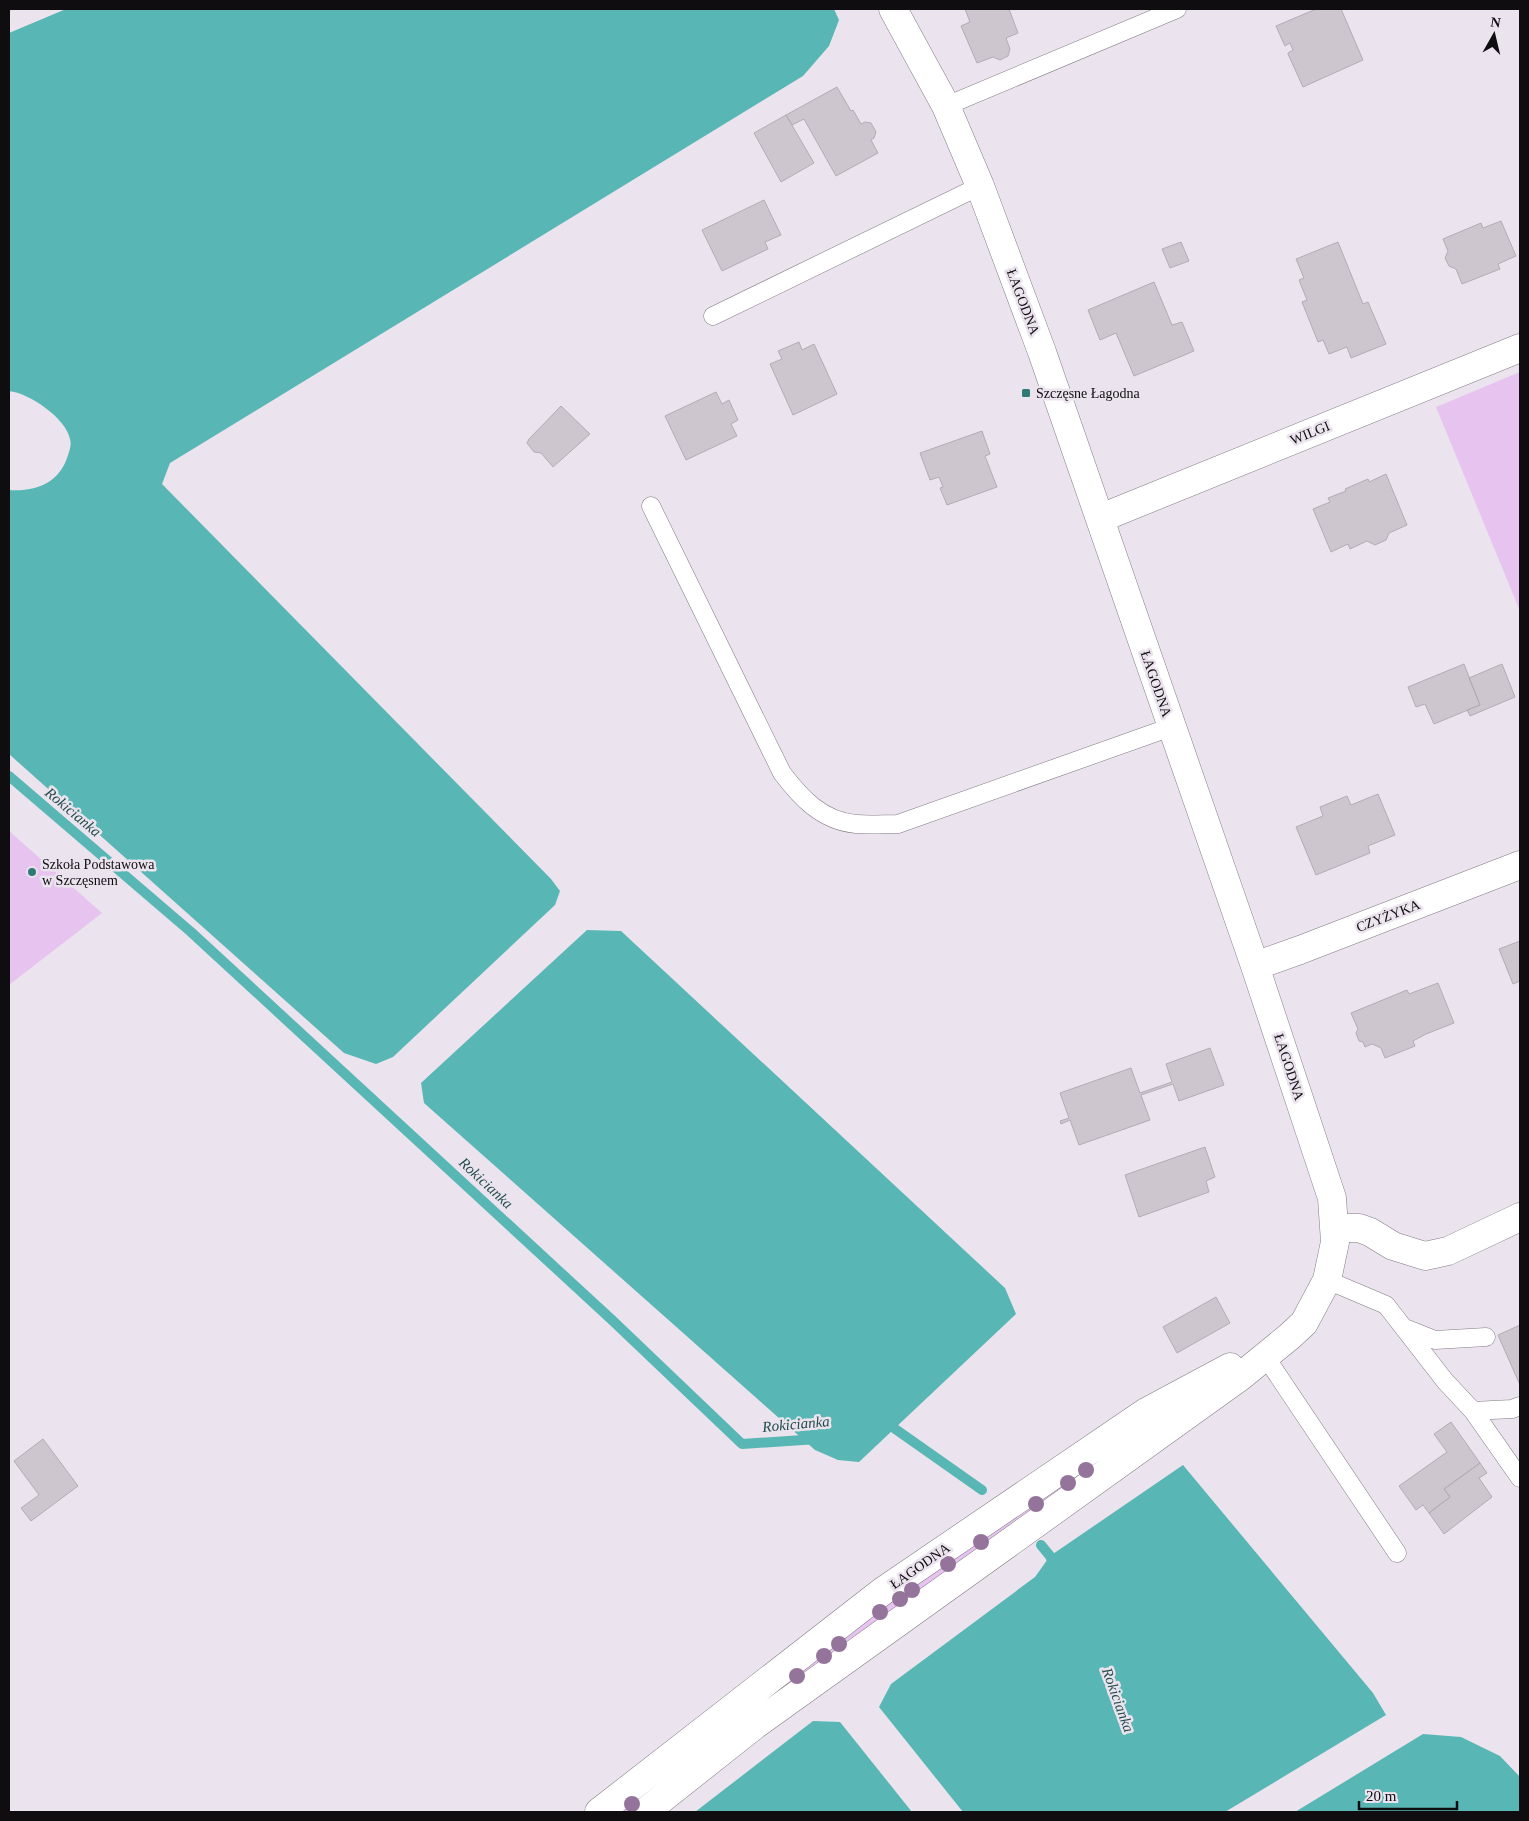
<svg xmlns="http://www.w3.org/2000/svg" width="1529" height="1821" viewBox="0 0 1529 1821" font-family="'Times New Roman',serif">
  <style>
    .green { fill: #e7c3f0 }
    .water { fill: #58b7b5 }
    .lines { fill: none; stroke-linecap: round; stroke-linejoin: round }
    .stream { stroke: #58b7b5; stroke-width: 10 }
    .building { fill: #cec6cf; stroke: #b4acb5 }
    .service-casing { stroke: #837c84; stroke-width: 19 }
    .minor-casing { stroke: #837c84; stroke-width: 29 }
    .path { stroke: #969097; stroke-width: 3; stroke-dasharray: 1 4; stroke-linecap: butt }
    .service { stroke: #fff; stroke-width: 18 }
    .minor { stroke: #fff; stroke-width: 28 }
    .tree { fill: #95749c }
    .poi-dot { fill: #2f7977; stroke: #ebe3ed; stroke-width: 2 }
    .labels { text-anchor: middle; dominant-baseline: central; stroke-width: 5; stroke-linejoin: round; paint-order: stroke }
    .street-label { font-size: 14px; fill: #100d11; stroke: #ebe3ed }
    .poi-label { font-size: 14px; fill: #100d11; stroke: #ebe3ed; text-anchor: start }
    .water-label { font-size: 15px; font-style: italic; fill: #224d4c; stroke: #ebe3ed }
  </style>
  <rect width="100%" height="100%" fill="#ebe3ed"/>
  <!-- green -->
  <path class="green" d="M1520,372v239l-84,-204z
    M9,831l93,82 -93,72z
    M1187,1399l-555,413h-20l278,-216z"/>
  <!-- water -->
  <path class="water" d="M66,9h768l5,11 -10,26 -26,30 -633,387 -8,21 389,395 9,12 -5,14 -162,152 -17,7 -32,-11 -335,-299v-264c25,2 49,-6 58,-32 2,-6 5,-13 3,-19 -4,-21 -41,-46 -61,-48v-358z
    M587,930l34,1 384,357 11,26 -157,148 -21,-2 -23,-10 -391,-347 -3,-20z
    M1183,1465l190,228 13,22 -161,97h-262l-84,-105 12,-23 144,-107 15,-21z
    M813,1721l27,1 72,90h-217z
    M1423,1734l38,3 39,19 20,21v35h-225z"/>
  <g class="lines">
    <!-- stream -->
    <path class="stream" d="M9,776l182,156 421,388 130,124 76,-5
      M884,1427l7,-1 91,64
      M1041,1545l9,11 5,13"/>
  </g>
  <!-- building -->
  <path class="building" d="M965,9h44l9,24 -12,5 4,11 -2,7 -8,4 -7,-3 -16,6 -16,-37 9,-4z
    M1316,9h25l22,51 -60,27 -15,-33v-1l5,-3 -3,-7 -5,3 -1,-2 -8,-18z
    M837,87l14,24 2,-1 8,14 4,-2 6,1 5,9 -2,6 -3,2 7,13 -42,23 -32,-57 -12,6 -6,-10z
    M786,115l28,48 -33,19 -27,-49z
    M764,200l17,35 -16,7 3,7 -46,22 -20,-41z
    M1501,221l15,35 -18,8 2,5 -38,15 -6,-15 -7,-3 -4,-8 3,-7 -5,-12 38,-16 2,5z
    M1181,242l8,19 -19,7 -8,-19z
    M1338,242l25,62 5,-2 18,42 -35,14 -4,-11 -18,7 -6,-14 -5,2 -16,-40 5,-2 -8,-20 5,-2 -8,-19z
    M1154,282l18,43 10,-3 12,29 -60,25 -18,-43 -16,7 -12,-30z
    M799,342l3,8 12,-6 23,50 -44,21 -23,-51 12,-5 -4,-8z
    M716,392l6,12 7,-4 9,20 -7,4 6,12 -51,24 -21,-44z
    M561,406l29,28 -37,33 -12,-14 -7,-1 -7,-9 2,-4z
    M982,431l8,23 -5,2 12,31 -50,18 -7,-17 3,-1 -4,-10 -9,3 -10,-27z
    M1386,474l21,51 -18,8 -3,7 -11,5 -8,-4 -17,8 -2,-5 -17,8 -18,-43 17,-7 -2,-4 18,-7 -1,-2 23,-10 1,3z
    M1464,664l16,41 -46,19 -9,-20 -9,3 -8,-20z
    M1502,664l13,33 -45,19 -3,-6 13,-5 -11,-27z
    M1378,794l17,41 -27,11 2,7 -54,22 -20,-48 27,-11 -3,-9 27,-11 4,9z
    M1520,941v40l-7,3 -14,-35z
    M1438,983l16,40 -28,11 -13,7 2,5 -30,12 -4,-10 -9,-4 -7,3 -2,-5 -4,-1 -3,-8 2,-4 -7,-16 56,-23 2,4z
    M1210,1048l14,37 -45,16 -6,-17 -32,11 9,25 -71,25 -9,-25 -9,4 -1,-3 9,-3 -9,-25 71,-25 9,25 32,-11 -6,-18z
    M1205,1147l10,30 -9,4 3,11 -70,25 -14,-42z
    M1216,1297l14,26 -53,30 -14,-26z
    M1520,1325v60l-22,-50z
    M1451,1422l29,41 -36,26 6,8 -21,16 -6,-8 -7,5 -17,-24 48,-34 -13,-18z
    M43,1439l35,47 -47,35 -10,-13 18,-13 -25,-34z
    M1480,1463l7,10 -8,5 13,19 -48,37 -15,-21 21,-16 -6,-8z"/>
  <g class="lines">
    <defs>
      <path id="service" d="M946,106l231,-97
        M713,316l267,-130
        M651,506l131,267c19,25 40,48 74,51 14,1 28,0 42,0l273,-97
        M1327,1280l59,25 59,76 28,30 47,67
        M1405,1328l30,12 51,-3
        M1265,1356l132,197
        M1473,1411l39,-2 8,-3"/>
      <path id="minor" d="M1101,518l419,-170
        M1255,966l45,-16 220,-85
        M1335,1228h24l11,4 23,14 32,10 23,-5 72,-34
        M599,1812l284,-221 263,-179 84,-45
        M645,1812l110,-87 485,-348 50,-41 14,-13 23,-43 8,-38 -3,-44 -77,-232 -213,-614 -62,-166 -34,-80 -53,-97"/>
    </defs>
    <!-- service casing -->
    <use href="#service" class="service-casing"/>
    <!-- minor casing -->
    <use href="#minor" class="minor-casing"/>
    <!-- path -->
    <path class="path" d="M9,10l4,-1"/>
    <!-- service -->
    <use href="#service" class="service"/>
    <!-- minor -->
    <use href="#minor" class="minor"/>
  </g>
  <!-- trees -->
  <g class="tree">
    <circle cx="1086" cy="1470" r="8"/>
    <circle cx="1068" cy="1483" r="8"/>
    <circle cx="1036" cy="1504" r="8"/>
    <circle cx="981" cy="1542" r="8"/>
    <circle cx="948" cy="1564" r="8"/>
    <circle cx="912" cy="1590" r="8"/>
    <circle cx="900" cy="1599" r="8"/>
    <circle cx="880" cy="1612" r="8"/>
    <circle cx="839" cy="1644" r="8"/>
    <circle cx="824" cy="1656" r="8"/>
    <circle cx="797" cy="1676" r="8"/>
    <circle cx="632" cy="1804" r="8"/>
  </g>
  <!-- markers -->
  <g class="poi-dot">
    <rect x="1021" y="388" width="10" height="10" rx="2.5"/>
    <circle cx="32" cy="872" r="5"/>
  </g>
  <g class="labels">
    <!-- street labels -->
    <g class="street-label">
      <text transform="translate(1023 302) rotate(69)">ŁAGODNA</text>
      <text transform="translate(1310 433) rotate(-22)">WILGI</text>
      <text transform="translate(1156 684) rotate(71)">ŁAGODNA</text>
      <text transform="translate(1388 916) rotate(-21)">CZYŻYKA</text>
      <text transform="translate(1289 1067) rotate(72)">ŁAGODNA</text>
      <text transform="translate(920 1566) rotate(-35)">ŁAGODNA</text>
    </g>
    <!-- poi labels -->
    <g class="poi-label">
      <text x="1036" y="393">Szczęsne Łagodna</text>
      <text x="42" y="864">Szkoła Podstawowa<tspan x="42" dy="16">w Szczęsnem</tspan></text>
    </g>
    <!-- water labels -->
    <g class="water-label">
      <text transform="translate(73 812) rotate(40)">Rokicianka</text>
      <text transform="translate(486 1183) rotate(43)">Rokicianka</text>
      <text transform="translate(796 1424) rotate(-5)">Rokicianka</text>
      <text transform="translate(1118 1700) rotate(70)">Rokicianka</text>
    </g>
  </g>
  <!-- border -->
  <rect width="1529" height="1821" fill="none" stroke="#100d11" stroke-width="20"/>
  <!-- north arrow -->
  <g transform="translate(1494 35) rotate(8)" stroke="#ebe3ed" stroke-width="4" paint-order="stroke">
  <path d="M0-4L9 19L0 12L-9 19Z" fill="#100d11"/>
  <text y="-8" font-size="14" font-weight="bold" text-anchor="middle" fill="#100d11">N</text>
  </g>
  <!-- scale -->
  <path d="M1359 1801v8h98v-8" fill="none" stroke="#100d11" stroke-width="2.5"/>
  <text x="1366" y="1801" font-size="15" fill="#100d11" stroke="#ebe3ed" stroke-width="4" paint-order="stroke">20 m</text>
</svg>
